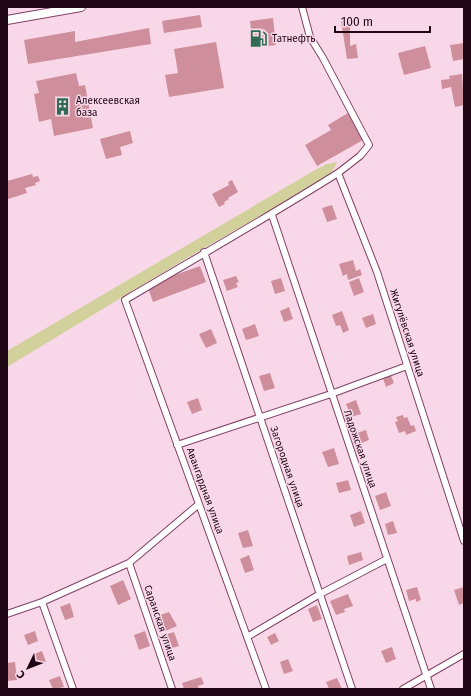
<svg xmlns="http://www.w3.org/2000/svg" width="471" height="696" viewBox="0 0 471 696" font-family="'Fira Sans',sans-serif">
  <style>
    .green { fill: #d2d19c }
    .building { fill: #cf8e9b }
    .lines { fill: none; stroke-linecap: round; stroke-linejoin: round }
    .street-casing { stroke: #814065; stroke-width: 8 }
    .secondary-casing { stroke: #814065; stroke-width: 10 }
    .street { stroke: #fff; stroke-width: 6 }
    .secondary { stroke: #fff; stroke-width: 8 }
    .labels { text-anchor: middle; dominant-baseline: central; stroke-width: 3; stroke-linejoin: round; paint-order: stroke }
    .poi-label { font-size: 10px; fill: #1f0615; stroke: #f8d8e8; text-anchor: start }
    .street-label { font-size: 10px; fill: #1f0615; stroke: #f8d8e8 }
  </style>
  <rect width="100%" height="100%" fill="#f8d8e8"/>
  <!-- green -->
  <path class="green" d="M337,162l-4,9 -11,9 -135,78 -180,109v-16l308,-181 12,-6z"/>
  <!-- building -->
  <path class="building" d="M200,15l2,12 -38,6 -2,-12z
    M273,18l3,27 -23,3 -3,-27z
    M350,20v26l6,-2 2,14 -11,1 -6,-38z
    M149,28l2,16 -123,20 -4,-24 51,-9v11z
    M216,42l8,46 -55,9 -4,-22 13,-2 -4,-24z
    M464,43v16l-11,2 -3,-16z
    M425,46l6,22 -27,7 -6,-22z
    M76,73l3,13 6,-1 8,43 -39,8 -3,-17 -12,3 -5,-28 5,-1 -3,-12z
    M462,74l2,31 -9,2 -4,-20 -9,2 -1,-9 9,-1 -1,-3z
    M348,113l15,27 -46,26 -12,-21 26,-15 -3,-5z
    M130,131l3,12 -13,4 2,8 -16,4 -6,-20z
    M32,174l1,3 5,-1 2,5 -5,2 1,2 -11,3 2,5 -19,6 -1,-18z
    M232,180l6,12 -10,6 1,1 -5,3 1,2 -6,3 -7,-13 17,-9 -1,-3z
    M332,205l5,14 -10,3 -5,-14z
    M353,260l3,11 4,-2 2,6 -14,5 -1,-6 -4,2 -4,-12z
    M200,266l6,16 -53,20 -6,-17z
    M236,276l3,6 -3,1 2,4 -11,4 -4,-11z
    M281,278l4,13 -10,3 -4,-13z
    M359,278l5,14 -10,4 -5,-14z
    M289,307l4,12 -9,3 -4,-11z
    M342,311l7,19 -6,3 -3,-8 -4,1 -4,-11z
    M373,314l3,10 -10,4 -4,-10z
    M255,324l4,12 -13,4 -4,-11z
    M211,329l6,14 -11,5 -7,-14z
    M270,373l5,15 -11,3 -5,-15z
    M390,373l4,10 -8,4 -4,-11z
    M198,398l4,12 -10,4 -5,-12z
    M356,400l5,14 -10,3 -5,-13z
    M403,415l1,3 3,-1 4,9 3,-1 2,6 -10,4 -1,-4 -6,2 -4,-11 3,-1 -2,-4z
    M366,430l3,10 -12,5 -3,-11z
    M334,448l5,16 -11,3 -6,-15z
    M348,480l3,10 -12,3 -3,-10z
    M386,492l5,14 -11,4 -5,-14z
    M361,511l4,12 -11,4 -4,-12z
    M393,521l4,12 -9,2 -3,-11z
    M248,530l5,16 -10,2 -5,-15z
    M361,552l2,8 -14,5 -2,-9z
    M249,555l5,15 -9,3 -5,-14z
    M123,580l8,19 -13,6 -8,-19z
    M417,587l4,13 -5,2v-3l-7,2 -3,-11z
    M464,587v16l-5,2 -5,-15z
    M348,594l5,12 -9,3 1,3 -9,3 -6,-14z
    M70,603l4,14 -9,3 -5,-13z
    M317,605l5,14 -9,3 -5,-13z
    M169,612l8,14 -14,6 -6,-16z
    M35,631l3,10 -10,4 -4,-10z
    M145,631l5,15 -11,4 -5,-15z
    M174,632l5,14 -11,3 -4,-14z
    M275,633l4,8 -8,4 -4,-8z
    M392,647l4,12 -10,4 -5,-12z
    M42,651l4,11 -10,4 -4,-11z
    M288,659l5,12 -9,3 -4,-12z
    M15,662l2,18 -10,1v-18z
    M60,676l4,11 -11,2 -4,-9z
    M201,677l3,7 -6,2 1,3h-15l-2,-6z
    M337,678l5,11h-13l-3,-7z"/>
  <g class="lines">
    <defs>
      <path id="street" d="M302,7l8,30 13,21 46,87 -9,11 -22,17 39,99 87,269
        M272,215l159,474
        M204,252l148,437
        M177,445l154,-51 76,-28
        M129,563l43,126
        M42,602l31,87
        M7,614l35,-12 87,-39 70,-59
        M247,637l73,-43 67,-35
        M266,689l-141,-389c71,-42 143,-83 213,-127
        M403,689l61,-35"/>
      <path id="secondary" d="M7,20l74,-13"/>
    </defs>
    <!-- street casing -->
    <use href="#street" class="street-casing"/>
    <!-- secondary casing -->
    <use href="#secondary" class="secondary-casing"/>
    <!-- street -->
    <use href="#street" class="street"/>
    <!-- secondary -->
    <use href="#secondary" class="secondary"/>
  </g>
  <!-- icons -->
  <defs>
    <symbol id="fuel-bare" viewBox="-9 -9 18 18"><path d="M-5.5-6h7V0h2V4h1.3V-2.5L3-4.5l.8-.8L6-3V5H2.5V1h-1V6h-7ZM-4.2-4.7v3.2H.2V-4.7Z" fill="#306b55" stroke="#f8d8e8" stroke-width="2.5" paint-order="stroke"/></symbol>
    <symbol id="building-bare" viewBox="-9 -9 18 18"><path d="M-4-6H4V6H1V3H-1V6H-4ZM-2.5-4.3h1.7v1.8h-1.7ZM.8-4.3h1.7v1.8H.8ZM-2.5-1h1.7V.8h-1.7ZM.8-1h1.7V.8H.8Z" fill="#306b55" stroke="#f8d8e8" stroke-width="2.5" paint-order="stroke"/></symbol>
  </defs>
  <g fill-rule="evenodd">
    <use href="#fuel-bare" x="246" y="26" width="25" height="25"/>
    <use href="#building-bare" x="50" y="94" width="25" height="25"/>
  </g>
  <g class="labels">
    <!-- poi labels -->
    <g class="poi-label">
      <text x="272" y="39">Татнефть</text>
      <text x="76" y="101">Алексеевская<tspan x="76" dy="12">база</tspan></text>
    </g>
    <!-- street labels -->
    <g class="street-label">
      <text transform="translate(407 333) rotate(72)">Жигулёвская улица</text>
      <text transform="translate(360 449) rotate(71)">Ладожская улица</text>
      <text transform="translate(287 467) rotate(71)">Загородная улица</text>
      <text transform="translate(205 491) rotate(70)">Авангардная улица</text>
      <text transform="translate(160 623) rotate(71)">Саранская улица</text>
    </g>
  </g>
  <!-- border -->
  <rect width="471" height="696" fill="none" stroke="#1f0615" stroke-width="16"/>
  <!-- north arrow -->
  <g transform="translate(28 668) rotate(227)" stroke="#f8d8e8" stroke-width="3" paint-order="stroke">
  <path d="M0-3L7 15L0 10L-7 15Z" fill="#1f0615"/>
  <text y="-6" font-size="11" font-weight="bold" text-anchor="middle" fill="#1f0615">С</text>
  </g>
  <!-- scale -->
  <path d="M335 26v6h95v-6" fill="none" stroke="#1f0615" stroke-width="2"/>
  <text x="341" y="26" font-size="12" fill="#1f0615" stroke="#f8d8e8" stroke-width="3" paint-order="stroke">100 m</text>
</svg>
